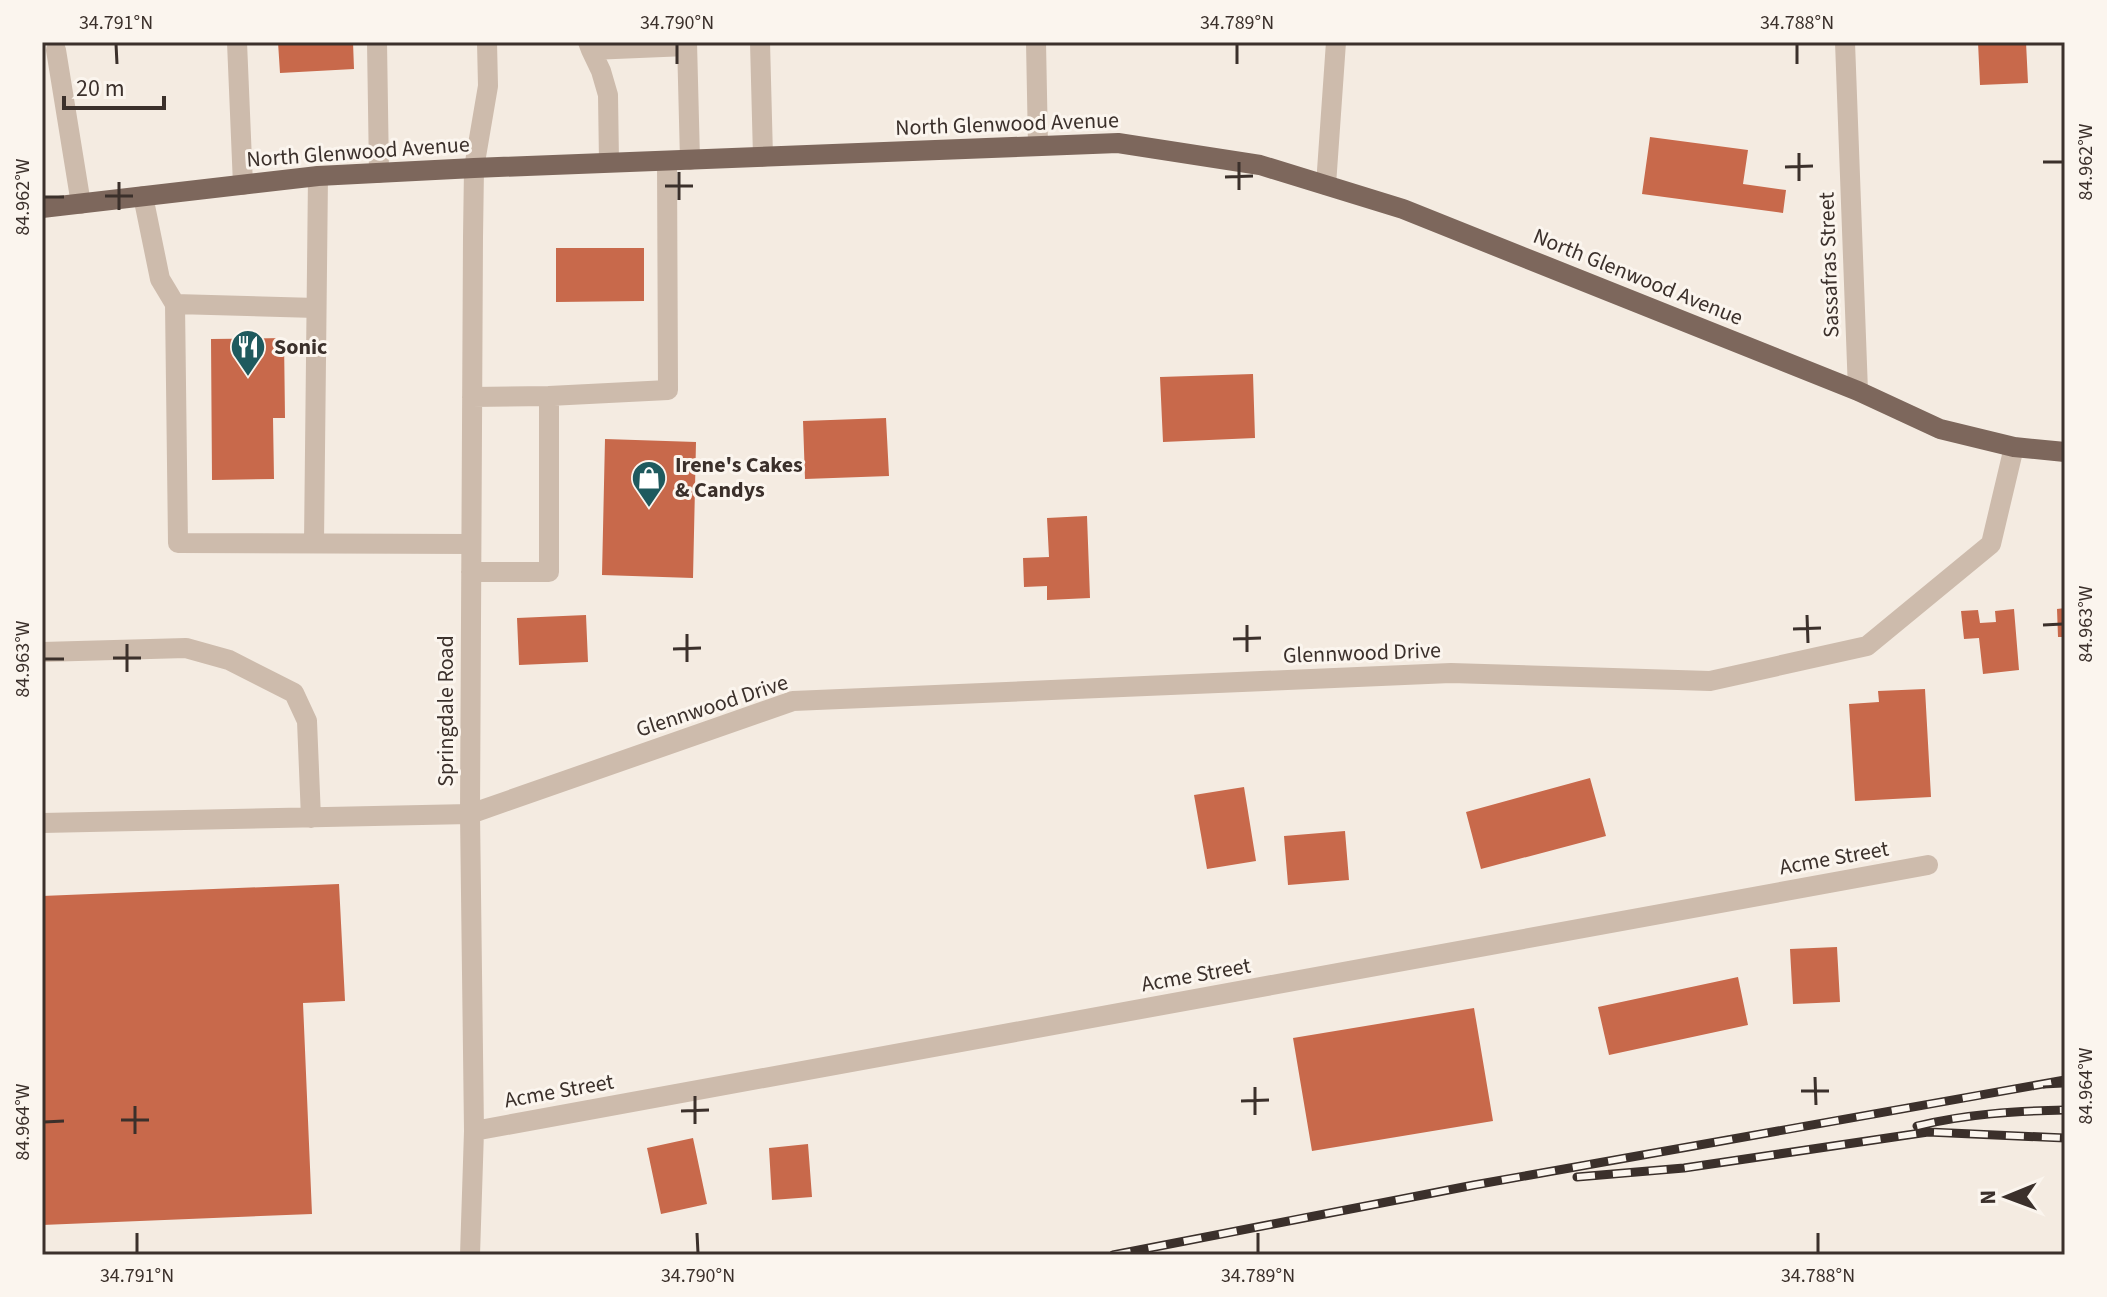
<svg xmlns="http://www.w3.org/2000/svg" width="2107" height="1297" viewBox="0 0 2107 1297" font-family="'Source Sans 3',sans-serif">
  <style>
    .building { fill: #c8694b }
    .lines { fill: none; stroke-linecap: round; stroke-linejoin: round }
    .minor { stroke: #cdbbac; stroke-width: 20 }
    .major { stroke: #7d675c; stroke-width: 20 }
    .rail-casing { stroke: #3b302b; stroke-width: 9 }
    .rail { stroke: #fbf5ee; stroke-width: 6; stroke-dasharray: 18; stroke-linecap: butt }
    .ticks { fill: none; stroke: #3b302b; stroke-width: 3 }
    .labels { text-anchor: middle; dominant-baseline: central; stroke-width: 6; stroke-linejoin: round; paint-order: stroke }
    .street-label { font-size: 22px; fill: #3b302b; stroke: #fbf5ee }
    .poi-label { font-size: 22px; font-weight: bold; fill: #3b302b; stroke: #fbf5ee; text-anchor: start }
    .neatline { fill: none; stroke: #3b302b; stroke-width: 3 }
    .ticks-label { font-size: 20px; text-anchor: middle; fill: #3b302b }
  </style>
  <rect width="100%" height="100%" fill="#f4ebe1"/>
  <!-- building -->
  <path class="building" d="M278,42h75l1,27 -74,4z
    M1978,42h48l2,41 -48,2z
    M1650,137l98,13 -5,34 43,6 -3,23 -141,-19z
    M556,248h88v53l-88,1z
    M284,338l1,80h-12l1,61 -62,1 -1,-141z
    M1253,374l2,64 -92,4 -3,-65z
    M886,418l3,58 -84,3 -2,-58z
    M605,439l91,3 -3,136 -91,-3z
    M1087,516l3,82 -43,2v-14l-23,1 -1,-29 26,-1 -2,-39z
    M2065,608v29h-7l-1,-28z
    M2014,609l5,61 -36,4 -4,-36 -15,1 -3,-28 17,-1 2,13 16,-1 -1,-11z
    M586,615l2,47 -69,3 -2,-47z
    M1925,689l6,108 -76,4 -6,-97 30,-2 -1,-11z
    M1590,778l16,58 -125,33 -15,-57z
    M1244,787l12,74 -49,8 -13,-74z
    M1345,831l4,49 -61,5 -4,-49z
    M339,884l6,117 -42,2 9,211 -270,11v-329z
    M1837,947l3,55 -47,2 -3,-55z
    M1738,977l10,48 -139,30 -11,-48z
    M1474,1008l19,113 -181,30 -19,-113z
    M693,1138l14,66 -46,10 -14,-66z
    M808,1144l4,53 -40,3 -3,-52z"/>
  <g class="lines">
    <!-- minor -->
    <path class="minor" d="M237,42l6,143
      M377,42l2,131
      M588,42l3,8 96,-4
      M687,42l3,118
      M760,42l3,115
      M1036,42l2,104
      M1845,42l13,349
      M56,50l25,154
      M591,50l10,21 7,24 1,67
      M1326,185l10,-143
      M143,196l17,83 15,25 3,239 293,1
      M175,304l141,4
      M549,396l119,-6 -1,-229
      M314,543l4,-367
      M471,572h78v-176l-77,1
      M42,652l144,-4 43,12 65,33 13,28 4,97
      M42,823l428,-9 323,-113 658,-28 259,8 157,-35 124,-102 23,-97
      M474,1131l1454,-266
      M470,1255l4,-124 -4,-317 3,-577 1,-69 14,-82 -1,-44"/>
    <!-- major -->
    <path class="major" d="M42,208l276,-32 156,-8 644,-25 142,22 143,44 455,182 82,38 74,18 51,5"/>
    <defs>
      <path id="rail" d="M1917,1126c49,-12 98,-15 148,-16
        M1577,1177l107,-9 244,-36 137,6
        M1113,1255l361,-70 591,-105"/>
    </defs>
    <!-- rail casing -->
    <use href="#rail" class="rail-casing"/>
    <!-- rail -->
    <use href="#rail" class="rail"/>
  </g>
  <!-- ticks -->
  <path class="ticks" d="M116,44l1,20M677,44v20M1237,44v20M1797,44v20M1799,153v28M1239,162v28M2043,162h20M1785,167l28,-1M679,172v28M1225,177l28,-1M119,182v28M665,186h28M105,196h28M44,197h20M1807,615l1,28M1247,625v27M2043,625l20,-1M1793,629l28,-1M687,634v28M1233,639l28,-1M127,644v28M673,649l28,-1M113,658h28M44,659h20M1815,1077l1,28M1255,1087v28M2043,1087l20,-1M1801,1091h28M695,1096v28M1241,1101l28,-1M135,1106v28M681,1111l28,-1M121,1120h28M44,1122l20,-1M137,1233v20M697,1233l1,20M1258,1233v20M1818,1233v20"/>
  <!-- icons -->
  <defs>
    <symbol id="restaurant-pin" viewBox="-11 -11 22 30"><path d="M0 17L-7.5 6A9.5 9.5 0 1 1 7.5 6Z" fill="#1f5a5e" stroke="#fbf5ee"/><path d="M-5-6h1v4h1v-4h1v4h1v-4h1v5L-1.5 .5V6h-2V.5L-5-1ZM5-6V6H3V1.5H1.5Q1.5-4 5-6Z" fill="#fff"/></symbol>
    <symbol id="shop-pin" viewBox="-11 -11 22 30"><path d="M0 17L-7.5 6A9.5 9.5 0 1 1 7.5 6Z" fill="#1f5a5e" stroke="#fbf5ee"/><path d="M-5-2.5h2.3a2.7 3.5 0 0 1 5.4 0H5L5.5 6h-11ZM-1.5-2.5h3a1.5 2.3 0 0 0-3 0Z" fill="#fff"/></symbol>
  </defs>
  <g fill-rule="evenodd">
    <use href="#restaurant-pin" x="228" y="327" width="40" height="54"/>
    <use href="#shop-pin" x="629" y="458" width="40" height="54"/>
  </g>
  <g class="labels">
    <!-- street labels -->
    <g class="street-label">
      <text transform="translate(1007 124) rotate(-2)">North Glenwood Avenue</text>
      <text transform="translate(358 152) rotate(-4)">North Glenwood Avenue</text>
      <text transform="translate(1829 265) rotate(-92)">Sassafras Street</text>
      <text transform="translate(1638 277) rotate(22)">North Glenwood Avenue</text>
      <text transform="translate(1362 653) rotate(-2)">Glennwood Drive</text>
      <text transform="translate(712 706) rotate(-18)">Glennwood Drive</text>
      <text transform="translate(446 711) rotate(-90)">Springdale Road</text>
      <text transform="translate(1834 858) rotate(-10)">Acme Street</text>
      <text transform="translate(1196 975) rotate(-10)">Acme Street</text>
      <text transform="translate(559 1091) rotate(-10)">Acme Street</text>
    </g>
    <!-- poi labels -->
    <g class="poi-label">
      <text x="274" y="347">Sonic</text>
      <text x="675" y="465">Irene's Cakes<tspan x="675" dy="25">&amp; Candys</tspan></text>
    </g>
  </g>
  <!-- border -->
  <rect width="2107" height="1297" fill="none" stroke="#fbf5ee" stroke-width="88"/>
  <!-- north arrow -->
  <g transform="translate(2007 1197) rotate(269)" stroke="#fbf5ee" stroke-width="6" paint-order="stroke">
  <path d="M0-6L14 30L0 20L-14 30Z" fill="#3b302b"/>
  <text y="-12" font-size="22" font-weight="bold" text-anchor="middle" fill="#3b302b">N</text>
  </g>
  <!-- scale -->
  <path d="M64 96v12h100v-12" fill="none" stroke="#3b302b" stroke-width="4"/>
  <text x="76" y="96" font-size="24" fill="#3b302b" stroke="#fbf5ee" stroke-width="6" paint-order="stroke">20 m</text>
  <rect x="44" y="44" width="2019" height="1209" class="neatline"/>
  <g class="ticks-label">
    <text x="116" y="29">34.791°N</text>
    <text x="677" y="29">34.790°N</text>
    <text x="1237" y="29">34.789°N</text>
    <text x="1797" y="29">34.788°N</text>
    <text transform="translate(2085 162) rotate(-90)" y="7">84.962°W</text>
    <text transform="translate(22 197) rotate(-90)" y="7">84.962°W</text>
    <text transform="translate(2085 624) rotate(-90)" y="7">84.963°W</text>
    <text transform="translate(22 659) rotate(-90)" y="7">84.963°W</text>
    <text transform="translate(2085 1086) rotate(-90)" y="7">84.964°W</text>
    <text transform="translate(22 1122) rotate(-90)" y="7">84.964°W</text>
    <text x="137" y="1282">34.791°N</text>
    <text x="698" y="1282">34.790°N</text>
    <text x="1258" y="1282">34.789°N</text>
    <text x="1818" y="1282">34.788°N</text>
  </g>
</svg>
